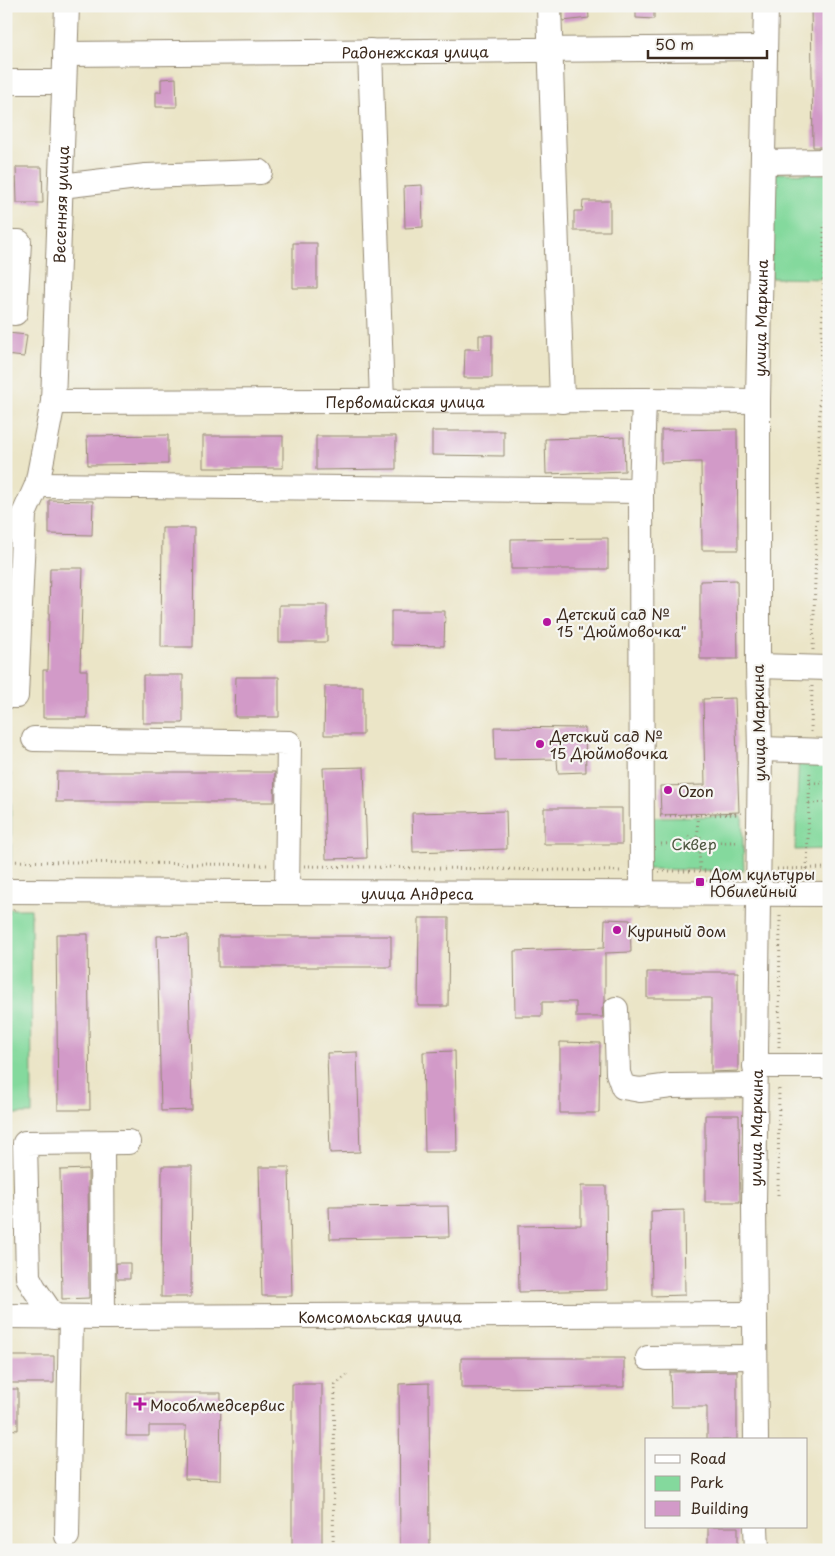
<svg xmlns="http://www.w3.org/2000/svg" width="835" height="1556" viewBox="0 0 835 1556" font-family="'Playpen Sans',sans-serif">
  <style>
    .green { fill: #84d99d; stroke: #60825e }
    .building { fill: #d29ac8 }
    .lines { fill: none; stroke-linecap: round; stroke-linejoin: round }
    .minor-casing { stroke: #938872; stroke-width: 26 }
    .path { stroke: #938872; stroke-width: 3; stroke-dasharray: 1 4; stroke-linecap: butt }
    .minor { stroke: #fff; stroke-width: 24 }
    .poi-dot { fill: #b5179e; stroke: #f6f6f2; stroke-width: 2 }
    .labels { text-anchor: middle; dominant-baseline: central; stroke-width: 4.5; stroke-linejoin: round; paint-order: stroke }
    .street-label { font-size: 15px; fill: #3b2a1e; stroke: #f6f6f2 }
    .poi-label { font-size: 15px; fill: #3b2a1e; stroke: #f6f6f2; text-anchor: start }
    .park-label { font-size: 15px; fill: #4d563e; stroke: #f6f6f2 }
  </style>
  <rect width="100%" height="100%" fill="#f6f6f2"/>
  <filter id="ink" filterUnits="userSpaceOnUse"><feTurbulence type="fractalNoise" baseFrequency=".02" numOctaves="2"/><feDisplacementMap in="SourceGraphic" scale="10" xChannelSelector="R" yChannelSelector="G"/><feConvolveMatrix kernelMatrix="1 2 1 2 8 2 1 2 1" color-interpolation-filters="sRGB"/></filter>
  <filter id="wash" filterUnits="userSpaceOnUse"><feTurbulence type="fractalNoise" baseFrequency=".0096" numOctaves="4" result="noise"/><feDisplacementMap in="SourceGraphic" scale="20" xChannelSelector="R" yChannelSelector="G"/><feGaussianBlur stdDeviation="1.12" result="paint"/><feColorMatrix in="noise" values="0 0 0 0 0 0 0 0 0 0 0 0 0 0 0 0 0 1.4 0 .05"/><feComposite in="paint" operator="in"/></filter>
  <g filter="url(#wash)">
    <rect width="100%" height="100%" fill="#ebe5c7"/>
    <!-- green -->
    <path class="green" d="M774,173l55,1v105l-58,-1z
      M799,753h30v96l-34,1z
      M6,774h5v91h-5z
      M742,816l2,55 -99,-2 -1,-52z
      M6,909h25l1,205h-26z"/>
    <g id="blocks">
      <!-- building -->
      <path class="building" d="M563,6h25l1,12 -26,3z
        M636,6h18v13l-18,-1z
        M811,6h18v141h-16z
        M176,78l1,29h-21v-15h5v-13z
        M16,167h26l1,36h-26z
        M422,185l1,42 -18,1 -1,-42z
        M583,201h27v30h-36v-20h8z
        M293,243h24v45h-24z
        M8,333l19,2 -3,22 -18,-2z
        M479,335h13v43h-28l1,-29h14z
        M737,429l1,121h-36l-1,-88 -40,1v-33z
        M432,431h72v25l-72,-1z
        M168,435v29l-80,1 -1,-29z
        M203,436h80v32h-80z
        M316,436h80v33l-80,1z
        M624,437l1,34 -79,3 -1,-35z
        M49,500l44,1 -1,34 -43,-1z
        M162,528h32l-1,119h-32z
        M608,538v31h-97v-30z
        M50,568h33l-3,102h7v48h-44v-48h5z
        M737,580l1,79h-38v-78z
        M279,605h48v37h-48z
        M391,611h54l-1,35 -53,-1z
        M143,675h40v48h-40z
        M236,677h43v40h-44z
        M325,686h38v49h-39z
        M735,698l4,114 -78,3 -1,-29 45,-1 -2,-86z
        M494,727l91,1 1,44 -28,1 -1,-14 -62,1z
        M364,767l3,91 -41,1 -3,-91z
        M57,772h218l-1,30h-218z
        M544,808h78v36h-78z
        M506,811l1,38 -94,3 -1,-39z
        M419,918h30l-1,88h-30z
        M605,919l25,1 1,32 -26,1v49l-3,7 1,8h-27v-15h-34v14h-27l-1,-65 90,-3z
        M56,934h32l2,176h-32z
        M188,935l4,175 -31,1 -4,-175z
        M218,936h173v31h-173z
        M647,972h91v99l-27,1v-74h-64z
        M560,1042l40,1 -1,70h-39z
        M455,1051l2,101h-32l-2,-100z
        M357,1052l3,100 -30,1 -3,-100z
        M705,1115h34l1,87h-35z
        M162,1166h30l-1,131h-30z
        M259,1167h30l3,129h-30z
        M88,1169l1,129 -27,1 -2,-129z
        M581,1186h25l1,104 -88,2 -1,-66 63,-1z
        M448,1206l1,31 -119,2 -1,-32z
        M684,1210l1,85 -33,1 -1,-85z
        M116,1263h14v16h-13z
        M11,1356h43v27h-44z
        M461,1358h163v29l-163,1z
        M737,1371v69h-30v-33h-36l-1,-35z
        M429,1383l1,164h-30l-1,-163z
        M292,1384h30v166h-30z
        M6,1389h12v41l-12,-1z
        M127,1393h94l-1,87 -35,-1 1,-53h-37v10h-23z
        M708,1527h30v23h-30z"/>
    </g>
  </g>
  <g filter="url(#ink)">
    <use href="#blocks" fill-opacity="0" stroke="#938872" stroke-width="1"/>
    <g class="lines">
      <defs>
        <g id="minor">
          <path d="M549,6l13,395"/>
          <path d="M370,51l12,350"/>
          <path id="s1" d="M65,54l700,-6"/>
          <path d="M6,82h58"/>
          <path d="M763,162l66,-1"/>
          <path d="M61,186l85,-10 114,-4"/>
          <path d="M6,242h13l-4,71 -9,-1"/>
          <path id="s2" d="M53,402l591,-2 114,1"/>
          <path d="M37,485l604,6"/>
          <path d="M758,666l71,2"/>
          <path id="s3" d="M6,696h10l8,-182 13,-29 16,-83 14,-396"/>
          <path d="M34,739l255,4 -2,149"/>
          <path d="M760,749l69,2"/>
          <path id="s4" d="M6,891l823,3"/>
          <path d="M642,894l-1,-403 3,-91"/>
          <path d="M616,1009l2,64 5,14 17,3 31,-4 84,-1"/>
          <path d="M755,1066h74"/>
          <path d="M102,1143l1,174"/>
          <path id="s5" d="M6,1316l97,1 651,-3"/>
          <path d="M54,1317l-20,-29 -6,-11 -3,-134 103,-1"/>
          <path d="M648,1358l107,-1"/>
          <path id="s6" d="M756,1440l-2,-234 6,-457 -2,-83v-265l8,-395"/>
          <path d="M756,1527l1,23"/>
          <path d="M67,1536l4,-219"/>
        </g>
      </defs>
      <!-- minor casing -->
      <use href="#minor" class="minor-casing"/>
      <!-- path -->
      <path class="path" d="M824,263v-38l5,-8
        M813,650l11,-387 5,-1
        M811,732l1,-46
        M810,783h19
        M809,803l20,-1
        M697,815l1,20
        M660,816l81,-2
        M688,836l7,4
        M705,842h35
        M661,844l32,-1
        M699,848l-6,-5 5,-8 7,7 -6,6 1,23
        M6,861l262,4
        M304,866l319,5
        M777,869l52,-1
        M807,869l3,-100
        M659,871h82
        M6,917l8,-7
        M779,1047l1,-134
        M778,1195l1,-110
        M333,1550l2,-165 12,-10"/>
      <!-- minor -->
      <use href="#minor" class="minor"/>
    </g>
  </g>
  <!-- markers -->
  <g class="poi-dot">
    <circle cx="547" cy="622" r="5"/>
    <circle cx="540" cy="744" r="5"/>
    <circle cx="668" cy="790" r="5"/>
    <rect x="695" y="877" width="10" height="10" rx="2.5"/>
    <circle cx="617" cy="930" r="5"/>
    <path d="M137.5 1396.5h5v5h5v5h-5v5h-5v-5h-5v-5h5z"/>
  </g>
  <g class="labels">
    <!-- street labels -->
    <g class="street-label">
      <text stroke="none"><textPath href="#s1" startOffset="350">Радонежская улица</textPath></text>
      <text stroke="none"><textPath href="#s3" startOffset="506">Весенняя улица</textPath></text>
      <text stroke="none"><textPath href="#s6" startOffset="1122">улица Маркина</textPath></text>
      <text stroke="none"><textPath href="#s2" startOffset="352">Первомайская улица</textPath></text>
      <text transform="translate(758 723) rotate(-91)">улица Маркина</text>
      <text stroke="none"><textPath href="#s4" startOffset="411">улица Андреса</textPath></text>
      <text stroke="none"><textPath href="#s6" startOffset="312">улица Маркина</textPath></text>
      <text stroke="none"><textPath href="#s5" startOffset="374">Комсомольская улица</textPath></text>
    </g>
    <!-- poi labels -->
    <g class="poi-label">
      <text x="557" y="613">Детский сад №<tspan x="557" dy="17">15 "Дюймовочка"</tspan></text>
      <text x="550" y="735">Детский сад №<tspan x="550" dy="17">15 Дюймовочка</tspan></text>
      <text x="678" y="790">Ozon</text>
      <text x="710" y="873">Дом культуры<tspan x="710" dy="17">Юбилейный</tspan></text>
      <text x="627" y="930">Куриный дом</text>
      <text x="150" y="1404">Мособлмедсервис</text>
    </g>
    <!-- park labels -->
    <g class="park-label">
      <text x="694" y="843">Сквер</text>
    </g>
  </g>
  <!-- margin -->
  <rect width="835" height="1556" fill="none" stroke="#f6f6f2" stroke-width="25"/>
  <!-- legend -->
  <rect x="645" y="1438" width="162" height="90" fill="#f6f6f2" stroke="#aba49d"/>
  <rect x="655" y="1455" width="25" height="8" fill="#ffffff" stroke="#aba49d"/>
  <text x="690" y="1464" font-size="15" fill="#3b2a1e">Road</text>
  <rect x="655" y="1476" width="25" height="15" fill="#84d99d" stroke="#aba49d"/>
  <text x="690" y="1488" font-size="15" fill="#3b2a1e">Park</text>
  <rect x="655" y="1501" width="25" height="15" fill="#d29ac8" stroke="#aba49d"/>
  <text x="690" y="1514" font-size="15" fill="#3b2a1e">Building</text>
  <!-- scale -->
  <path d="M648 50v8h119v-8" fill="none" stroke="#3b2a1e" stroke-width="2.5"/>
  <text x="655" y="50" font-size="15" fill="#3b2a1e" stroke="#f6f6f2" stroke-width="4" paint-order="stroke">50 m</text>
</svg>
